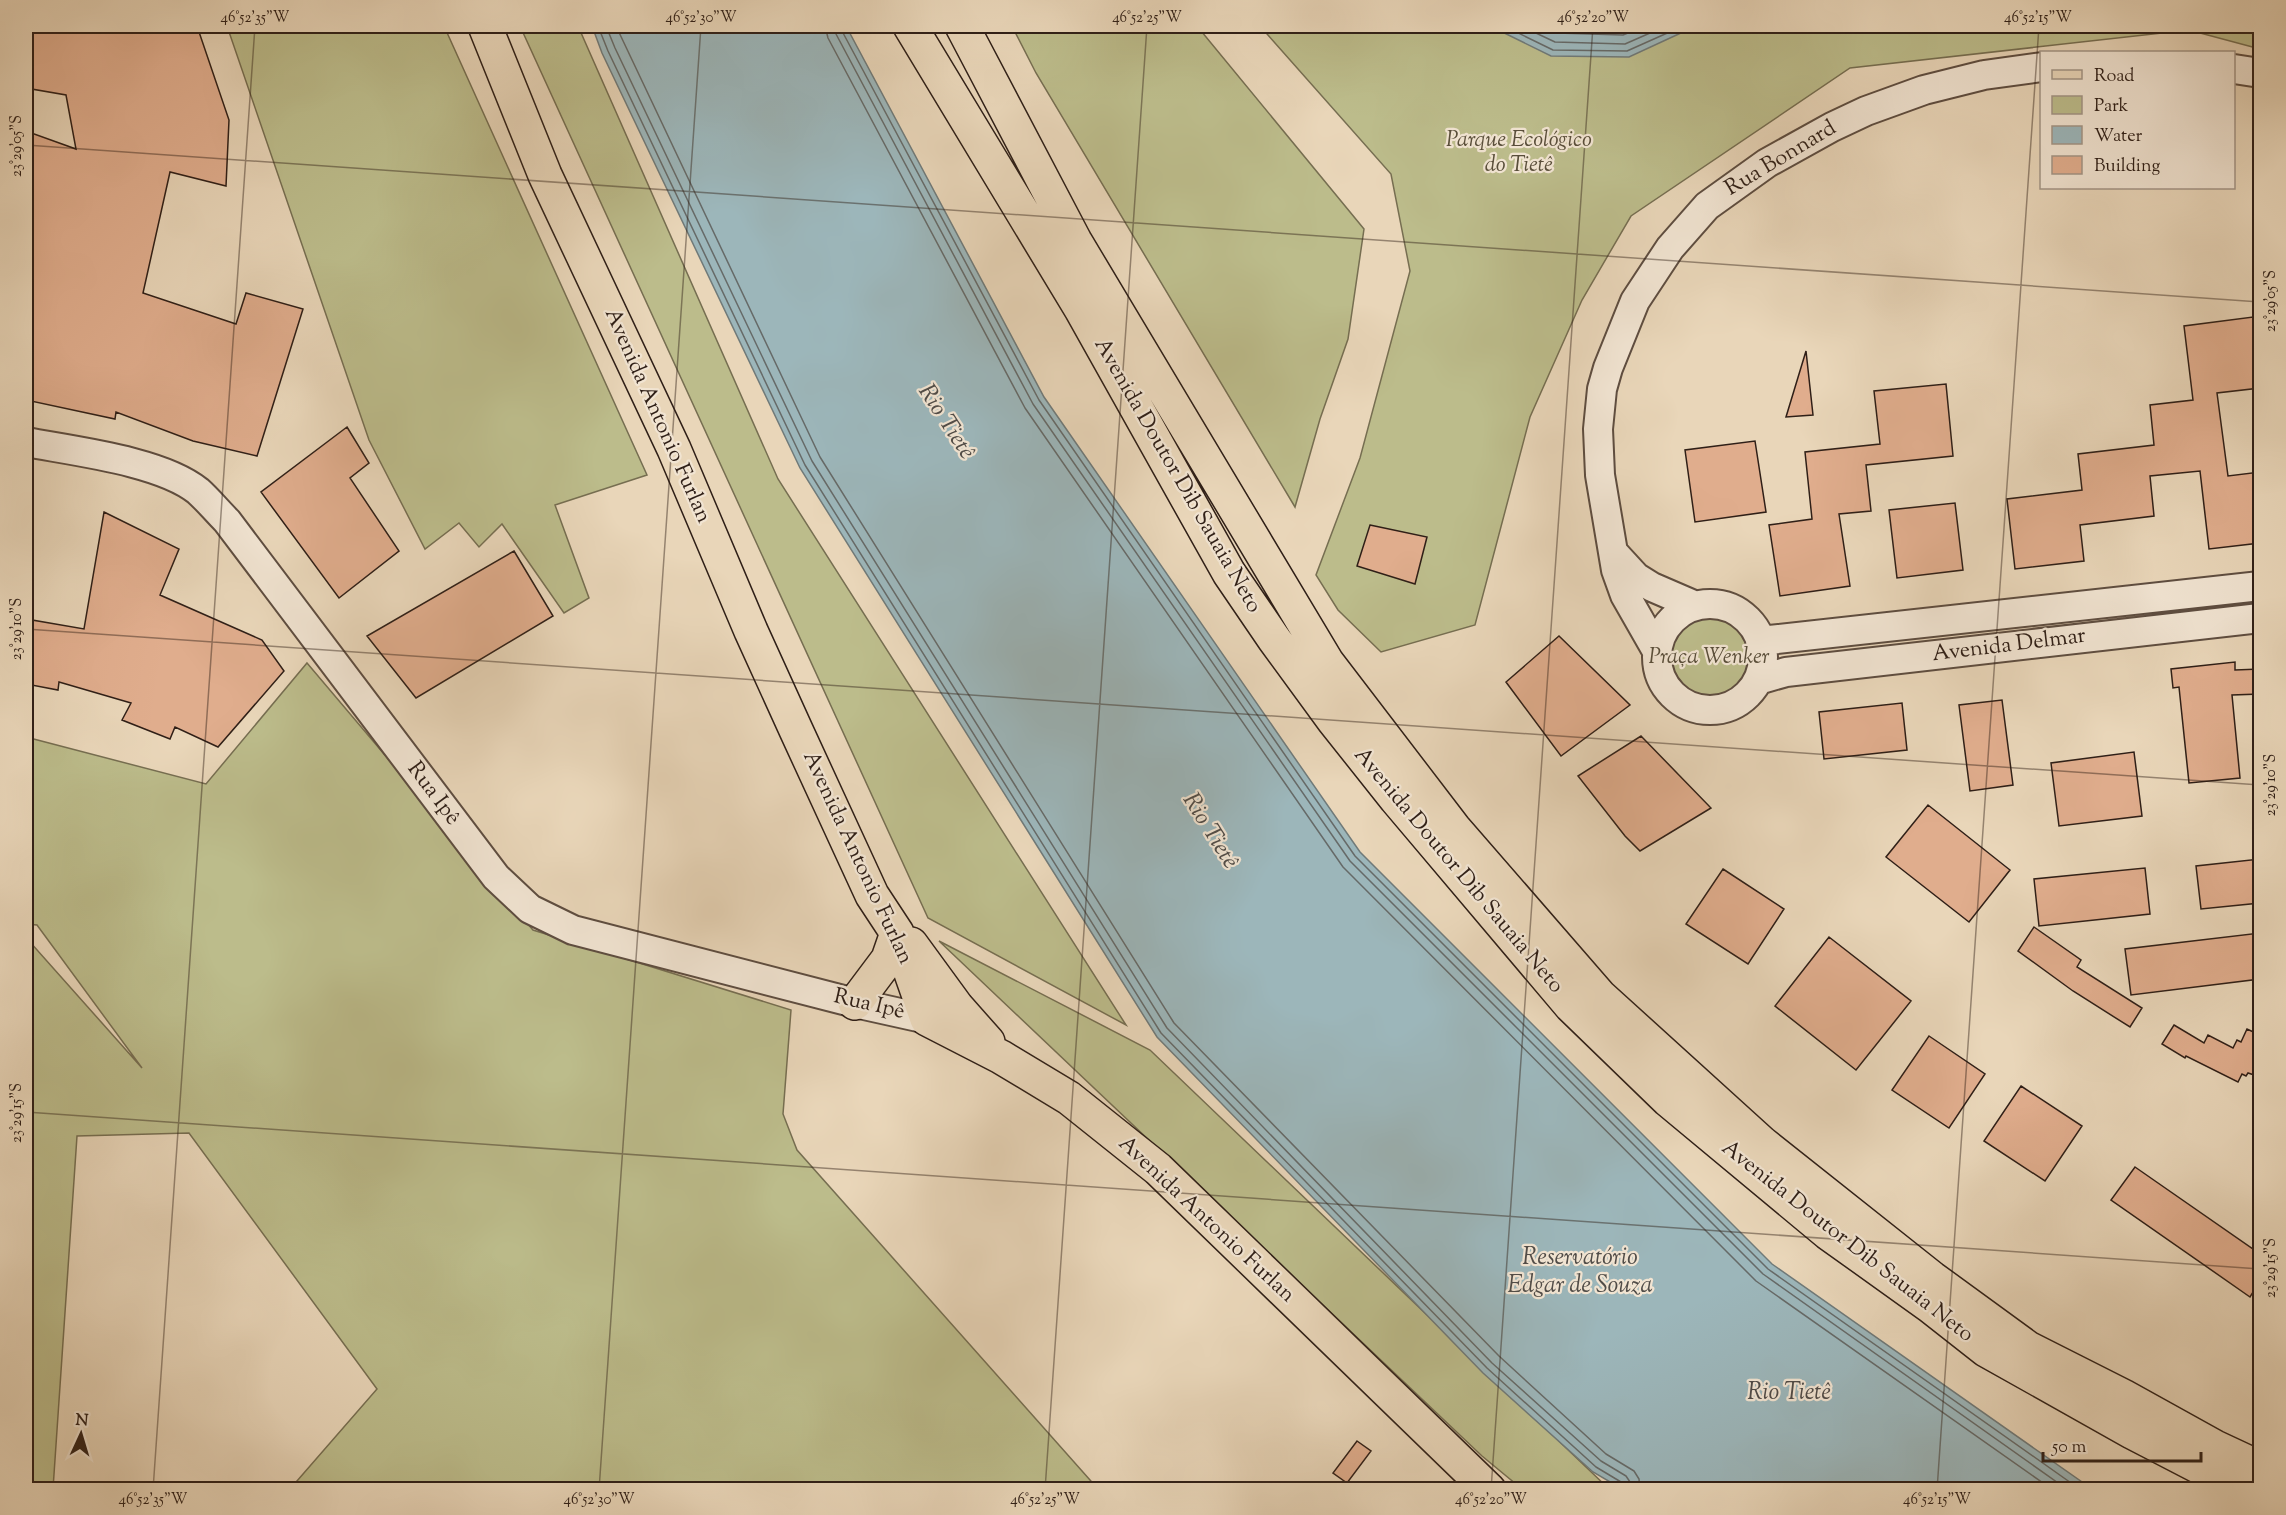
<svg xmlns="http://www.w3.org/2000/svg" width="2286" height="1515" viewBox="0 0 2286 1515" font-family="'Sorts Mill Goudy',serif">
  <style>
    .green { fill: #bcbc8b; stroke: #766e51; stroke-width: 1.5 }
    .water { fill: #9cb6ba; stroke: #707a79; stroke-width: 1.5 }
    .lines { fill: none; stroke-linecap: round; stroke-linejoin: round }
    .shore { stroke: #666a68; stroke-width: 1.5 }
    .building { fill: #e0ad8d; stroke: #2f1f17; stroke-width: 1.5 }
    .minor-casing { stroke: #5e4d40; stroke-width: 32 }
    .major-casing { stroke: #2f1f17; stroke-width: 36 }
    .minor { stroke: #f1e4d2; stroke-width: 28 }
    .major { stroke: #e9d6b9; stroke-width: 33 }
    .ticks { fill: none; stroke: #2f1f17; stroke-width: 1.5; stroke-opacity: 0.45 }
    .labels { text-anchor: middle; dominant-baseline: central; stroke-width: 4.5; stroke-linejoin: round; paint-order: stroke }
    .park-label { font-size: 22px; font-style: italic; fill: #594e3a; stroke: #f1e4d2 }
    .street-label { font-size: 22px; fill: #2f1f17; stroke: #f1e4d2 }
    .water-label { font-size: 24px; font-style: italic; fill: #504c48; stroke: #f1e4d2 }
    .neatline { fill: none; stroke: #2f1f17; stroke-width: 2 }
    .ticks-label { font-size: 15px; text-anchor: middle; fill: #2f1f17 }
  </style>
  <rect width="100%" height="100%" fill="#e9d6b9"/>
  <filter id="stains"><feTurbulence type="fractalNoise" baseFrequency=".00333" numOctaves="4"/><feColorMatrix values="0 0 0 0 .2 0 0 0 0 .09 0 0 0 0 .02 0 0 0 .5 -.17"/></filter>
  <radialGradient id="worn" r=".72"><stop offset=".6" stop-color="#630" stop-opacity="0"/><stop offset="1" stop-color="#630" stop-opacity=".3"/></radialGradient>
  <!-- green -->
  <path class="green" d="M227,26h217l203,449 -92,30 34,93 -25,15 -62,-89 -23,23 -20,-24 -34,26 -56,-109z
    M520,26h58l200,453 348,546 -198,-107z
    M1012,26h185l167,203 -16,110 -28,80 -25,88 -259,-434z
    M1260,26h1000v23l-71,-19 -339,38 -219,148 -49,84 -52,117 -55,208 -94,27 -43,-42 -22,-35 44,-117 50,-187 -19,-97z
    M1665 657a44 44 0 1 1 88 0a44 44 0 1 1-88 0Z
    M307,663l226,267 258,80 -8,104 14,36 301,339h-808l87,-100 -188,-256 -112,3 -24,353h-27v-497l4,-50 112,126 -105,-143 -11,-1v-187l180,47z
    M939,941l211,109 459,439h-87l-40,-33z"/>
  <!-- water -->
  <path class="water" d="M592,26h254l198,371 316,455 412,412 320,225h-470l-29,-17 -110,-99 -326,-336 -357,-569 -198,-415z
    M1490,26h206l-67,31 -78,-1z"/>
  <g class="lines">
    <!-- shore -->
    <path class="shore" d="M598,26l10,25 197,414 356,568 326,335 109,99 25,15 3,8
      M606,26l9,22 197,413 355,567 325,335 109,98 25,15 4,6 1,8
      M616,26l204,431 354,566 325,333 107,98 28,17 5,8 1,11
      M825,26l3,12 197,370 318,459 413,414 297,209
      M834,26l2,8 197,370 317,457 413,413 305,216
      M841,26l1,5 197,369 316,456 413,413 313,221
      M1504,26l49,24 74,1 56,-25
      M1521,26l34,16 70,2 41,-18
      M1541,26l16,7 66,2 22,-9"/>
  </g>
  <!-- building -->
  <path class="building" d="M26,26h171l32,94 -3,66 -56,-14 -27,121 93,31 10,-31 57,16 -46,147 -64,-15 -77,-29 -1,7 -89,-19v-269l50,18 -10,-54 -40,-7z
    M2253,317l7,71 -43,5 11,83 32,-4v71l-51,6 -9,-78 -50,5 4,40 -74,9 4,36 -69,8 -8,-70 75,-9 -4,-36 76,-9 -4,-40 43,-5 -9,-74z
    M1806,351l7,64 -27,2z
    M1946,384l7,72 -87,9 5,46 -32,3 11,72 -70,10 -11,-71 43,-6 -7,-67 75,-8 -6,-53z
    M347,427l22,36 -19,15 49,73 -60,47 -78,-106z
    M1755,441l11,71 -71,10 -10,-72z
    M1955,503l8,67 -66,8 -8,-68z
    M104,512l75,37 -19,46 102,45 22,31 -66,76 -43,-20 -5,12 -48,-19 9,-17 -72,-21 -1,8 -32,-6v-65l58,10z
    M1370,525l57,12 -12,47 -58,-18z
    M514,551l39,65 -137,82 -49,-62z
    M1559,636l71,69 -69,51 -55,-74z
    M2235,662v8l25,-1v25l-28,1 8,83 -51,5 -10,-96 -6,1 -2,-19z
    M2002,700l11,85 -43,6 -11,-86z
    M1902,703l5,47 -83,9 -5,-47z
    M1641,736l70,72 -71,43 -15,-15 -47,-60z
    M2134,752l8,64 -83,10 -8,-63z
    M1928,805l82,65 -41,52 -83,-65z
    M2260,859v44l-59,6 -5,-43z
    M2145,868l5,46 -111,12 -5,-47z
    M1723,869l61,40 -36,55 -62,-40z
    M2034,927l47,33 -4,7 65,41 -12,19 -57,-36 -55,-40z
    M2260,933v46l-129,16 -6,-46z
    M1829,937l82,64 -55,69 -81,-64z
    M2174,1025l30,18 4,-8 25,13 4,-8 4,2 6,-13 13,6v42l-12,-4 -2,3 -4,-2 -4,8 -52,-26 -1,2 -23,-14z
    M1929,1036l56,38 -36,54 -57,-38z
    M2021,1086l61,40 -37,55 -61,-40z
    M2135,1167l125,87v27l-10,16 -139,-97z
    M1357,1441l14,10 -24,32 -14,-10z"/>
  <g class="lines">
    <defs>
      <path id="minor" d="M2234,69l26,4
        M26,442c47,9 135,19 172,49 10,9 19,20 29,30l269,356 34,32 43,21 282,73 72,16
        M1613,552l23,25 16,10 44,19
        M1657 657a53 53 0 1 1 106 0a53 53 0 1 1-106 0Z
        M1760,641l500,-55
        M1657,651l-32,-56 -9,-25 -16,-95 -2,-46 4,-40 6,-21 27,-67 35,-53 37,-42 60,-43 65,-36 34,-16 58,-21 60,-15 58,-8
        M1758,680l28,-8 474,-54"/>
      <path id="major" d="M485,26l60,149 129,274 77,182 45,99 76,165 25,38 30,86 74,38 68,41 89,71 331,321
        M910,26l171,283 148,264 45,66 60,82 62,78 175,207 97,94 160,133 102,73 56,44 146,82 112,58
        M962,26l113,215 252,421 127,166 146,168 162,147 170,135 96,70 95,48 92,51 45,21
        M911,944l46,63 31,35
        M855,1003l33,-44 9,-26"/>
    </defs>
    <!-- minor casing -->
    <use href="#minor" class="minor-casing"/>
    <!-- major casing -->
    <use href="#major" class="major-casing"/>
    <!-- minor -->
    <use href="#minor" class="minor"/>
    <!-- major -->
    <use href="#major" class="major"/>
  </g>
  <!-- ticks -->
  <path class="ticks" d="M26,145l2234,157M26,629l2234,156M26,1112l2234,157M153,1490l102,-1464M599,1490l102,-1464M1045,1490l102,-1464M1491,1490l102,-1464M1937,1490l102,-1464"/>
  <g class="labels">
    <!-- park labels -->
    <g class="park-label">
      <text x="1519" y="141">Parque Ecológico<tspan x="1519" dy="25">do Tietê</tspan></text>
      <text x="1709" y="658">Praça Wenker</text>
    </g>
    <!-- street labels -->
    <g class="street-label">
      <text transform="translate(1781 159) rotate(-31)">Rua Bonnard</text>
      <text transform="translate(657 416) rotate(66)">Avenida Antonio Furlan</text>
      <text transform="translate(1177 476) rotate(60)">Avenida Doutor Dib Sauaia Neto</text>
      <text transform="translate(2009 646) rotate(-7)">Avenida Delmar</text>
      <text transform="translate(433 794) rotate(53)">Rua Ipê</text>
      <text transform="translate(857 858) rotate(65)">Avenida Antonio Furlan</text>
      <text transform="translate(1458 871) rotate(50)">Avenida Doutor Dib Sauaia Neto</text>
      <text transform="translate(869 1005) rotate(13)">Rua Ipê</text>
      <text transform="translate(1206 1220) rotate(43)">Avenida Antonio Furlan</text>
      <text transform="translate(1847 1242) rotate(38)">Avenida Doutor Dib Sauaia Neto</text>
    </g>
    <!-- water labels -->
    <g class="water-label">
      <text transform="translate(946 422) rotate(57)">Rio Tietê</text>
      <text transform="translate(1210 831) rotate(58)">Rio Tietê</text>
      <text x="1580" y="1258">Reservatório<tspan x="1580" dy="28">Edgar de Souza</tspan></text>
      <text x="1789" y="1393">Rio Tietê</text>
    </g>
  </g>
  <!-- margin -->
  <rect width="2286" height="1515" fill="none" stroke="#e9d6b9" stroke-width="66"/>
  <!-- legend -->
  <rect x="2040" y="51" width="195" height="138" fill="#f1e4d2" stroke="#a39587" stroke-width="1.5"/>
  <rect x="2052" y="70" width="30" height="9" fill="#e9d6b9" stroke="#a39587" stroke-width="1.5"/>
  <text x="2094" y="81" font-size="18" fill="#2f1f17">Road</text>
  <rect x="2052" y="96" width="30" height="18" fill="#bcbc8b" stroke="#a39587" stroke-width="1.5"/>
  <text x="2094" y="111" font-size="18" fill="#2f1f17">Park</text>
  <rect x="2052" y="126" width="30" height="18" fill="#9cb6ba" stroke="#a39587" stroke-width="1.5"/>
  <text x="2094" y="141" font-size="18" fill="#2f1f17">Water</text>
  <rect x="2052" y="156" width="30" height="18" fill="#e0ad8d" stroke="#a39587" stroke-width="1.5"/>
  <text x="2094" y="171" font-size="18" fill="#2f1f17">Building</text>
  <!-- north arrow -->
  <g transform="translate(81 1434) rotate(4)" stroke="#f1e4d2" stroke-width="4.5" paint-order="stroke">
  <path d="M0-4.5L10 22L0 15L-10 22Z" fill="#2f1f17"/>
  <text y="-9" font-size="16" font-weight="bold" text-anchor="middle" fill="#2f1f17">N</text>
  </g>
  <!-- scale -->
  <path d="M2043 1452v9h158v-9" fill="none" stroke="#2f1f17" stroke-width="3"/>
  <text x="2052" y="1452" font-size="18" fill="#2f1f17" stroke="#f1e4d2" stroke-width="4.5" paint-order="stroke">50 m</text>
  <rect x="33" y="33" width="2220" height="1449" class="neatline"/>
  <g class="ticks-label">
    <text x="255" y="22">46°52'35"W</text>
    <text x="701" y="22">46°52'30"W</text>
    <text x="1147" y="22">46°52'25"W</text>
    <text x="1593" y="22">46°52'20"W</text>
    <text x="2038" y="22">46°52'15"W</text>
    <text transform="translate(16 146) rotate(-90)" y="5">23°29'05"S</text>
    <text transform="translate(2270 301) rotate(-90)" y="5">23°29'05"S</text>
    <text transform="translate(16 629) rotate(-90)" y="5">23°29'10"S</text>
    <text transform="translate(2270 785) rotate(-90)" y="5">23°29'10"S</text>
    <text transform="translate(16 1113) rotate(-90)" y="5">23°29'15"S</text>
    <text transform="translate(2270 1268) rotate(-90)" y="5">23°29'15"S</text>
    <text x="153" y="1504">46°52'35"W</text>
    <text x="599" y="1504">46°52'30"W</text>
    <text x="1045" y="1504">46°52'25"W</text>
    <text x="1491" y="1504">46°52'20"W</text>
    <text x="1937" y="1504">46°52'15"W</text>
  </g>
  <rect width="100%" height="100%" filter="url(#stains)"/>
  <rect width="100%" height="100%" fill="url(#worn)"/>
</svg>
